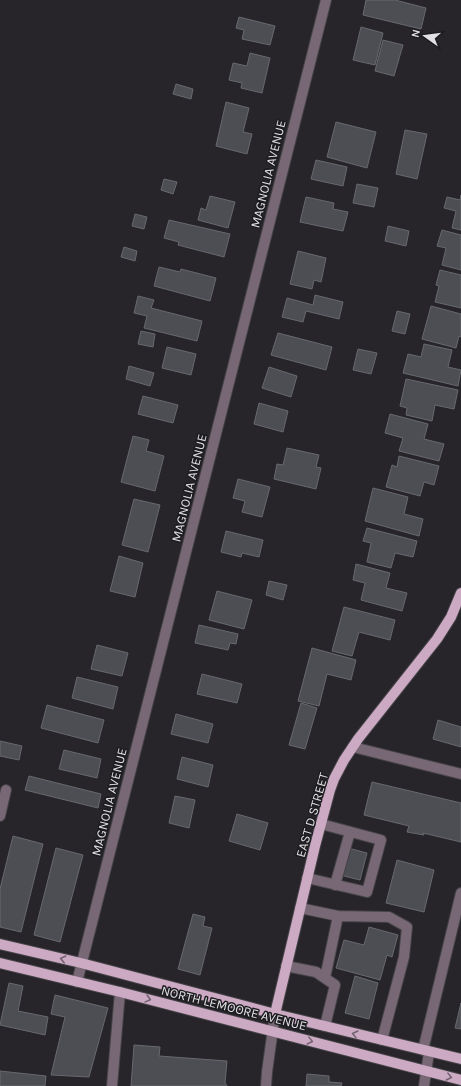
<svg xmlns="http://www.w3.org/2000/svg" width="461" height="1086" viewBox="0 0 461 1086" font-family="Karla,sans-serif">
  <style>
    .building { fill: #4c4e53; stroke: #67696e }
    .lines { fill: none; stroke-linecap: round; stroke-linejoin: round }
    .minor-casing { stroke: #454347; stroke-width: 12 }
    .major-casing { stroke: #454347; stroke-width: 12 }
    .minor { stroke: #786875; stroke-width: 10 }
    .major { stroke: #ccaac4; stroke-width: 10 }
    .oneway { stroke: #746372 }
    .labels { text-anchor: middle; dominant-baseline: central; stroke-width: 3; stroke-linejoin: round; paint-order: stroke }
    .street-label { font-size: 13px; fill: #e1e0e3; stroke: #1d1c20 }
  </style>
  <rect width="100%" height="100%" fill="#272529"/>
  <!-- building -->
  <path class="building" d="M366,0h29l31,8 -5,21 -58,-14z
    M239,17l36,9 -5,19 -28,-6 2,-9 -8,-2z
    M361,27l22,6 -8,32 -22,-5z
    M383,40l20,5 -9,31 -19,-5z
    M250,53l20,5 -8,35 -21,-5 1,-5 -13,-3 4,-17 14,3z
    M176,84l17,5 -2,10 -18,-5z
    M226,102l23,6 -6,24 9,2 -5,20 -31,-8z
    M336,122l40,10 -9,36 -40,-11z
    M405,130l22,4 -10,45 -21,-5z
    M316,160l31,7 -4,19 -32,-7z
    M164,179l13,3 -4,12 -12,-4z
    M357,184l21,4 -4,19 -21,-4z
    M461,195v35l-9,-2 4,-17 -12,-3 3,-11 13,3z
    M210,196l25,6 -7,26 -30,-8 3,-12 5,2z
    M306,197l28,6 -1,6 15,3 -5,19 -43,-9z
    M135,214l12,3 -3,12 -12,-3z
    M169,220l61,14 -6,23 -46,-12 1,-3 -15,-4z
    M388,226l21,5 -3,15 -21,-5z
    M442,230l19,5v35l-19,-5 4,-17 -9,-2z
    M124,247l13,4 -2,10 -14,-4z
    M298,251l28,7 -5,24 -7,-2 -2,9 -22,-5z
    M159,267l21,5 1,-3 35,9 -6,23 -56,-15z
    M440,270l21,5v33l-26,-6 4,-16 -3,-1z
    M315,295l28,7 -4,17 -33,-8 -3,11 -21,-5 5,-19 26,7z
    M138,296l16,4 -3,8 51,13 -5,20 -53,-13 3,-12 -13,-3z
    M431,306l30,8v23l-2,-1 -3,12 -34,-9z
    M397,311l13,3 -5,20 -13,-3z
    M141,331l14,3 -2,13 -15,-3z
    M278,333l54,14 -6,23 -55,-15z
    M424,344l28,6 -4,17 13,3 -3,16 -55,-13 5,-19 13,3z
    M167,347l29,7 -5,21 -29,-7z
    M358,349l19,4 -6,21 -18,-4z
    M129,366l25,7 -4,13 -24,-7z
    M269,367l28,9 -6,21 -29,-9z
    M406,379l52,11 -4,19 -19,-4 -3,16 -26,-6 1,-7 -7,-2z
    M143,396l35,9 -5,18 -35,-9z
    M259,403l29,8 -5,21 -29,-8z
    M390,414l38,10 -4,15 20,5 -5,17 -40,-10 4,-13 -18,-5z
    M133,436l16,4 -3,11 18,5 -9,35 -34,-9z
    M287,448l32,7 -3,12 5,1 -5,21 -42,-10 3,-15 6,1z
    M399,456l40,10 -5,19 -10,-3 -4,14 -34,-9 6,-22 5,2z
    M238,479l32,8 -8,30 -20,-5 3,-11 -12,-3z
    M373,488l35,9 -4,17 19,5 -4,17 -54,-15z
    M134,499l26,6 -12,47 -26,-7z
    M367,528l50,13 -4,16 -18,-4 -4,15 -24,-6 4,-19 -8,-2z
    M226,531l37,9 -4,17 -17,-4 -1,4 -20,-5z
    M119,556l24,7 -8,34 -25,-6z
    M356,564l34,9 -4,15 21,5 -5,18 -41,-11 4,-17 -12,-3z
    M269,581l18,4 -4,15 -17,-5z
    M217,591l35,9 -8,29 -35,-9z
    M344,607l51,13 -5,20 -31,-8 -7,24 -20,-5z
    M199,625l39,9 -2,10 -6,-1 -2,7 -33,-7z
    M97,645l31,8 -6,23 -31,-7z
    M312,648l44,12 -5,20 -24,-6 -8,32 -21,-5z
    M202,674l40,10 -5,19 -40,-9z
    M77,677l41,10 -5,22 -41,-11z
    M301,703l16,5 -12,41 -16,-4z
    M47,705l57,15 -6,23 -57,-15z
    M176,714l37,10 -5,19 -37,-9z
    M438,720l23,7v20l-28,-8z
    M0,741l22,5 -3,14 -19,-4z
    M64,750l37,9 -4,19 -38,-9z
    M182,757l31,8 -5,22 -31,-8z
    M29,776l72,18 -3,14 -73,-18z
    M372,782l89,21v39l-38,-9 1,2 -17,-3 2,-6 -45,-11z
    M175,796l20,4 -6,28 -20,-5z
    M237,814l31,9 -8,27 -31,-9z
    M13,836l30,8 -22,88 -21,-5v-38z
    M56,848l27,7 -23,87 -26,-7z
    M348,848l19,5 -7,27 -20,-5z
    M397,860l37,10 -10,42 -38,-9z
    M193,914l12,3 -2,9 9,2 -12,47 -22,-6z
    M369,927l29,8 -6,22 -5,-2 -7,25 -44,-12 8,-28 20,5z
    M355,976l23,7 -9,36 -24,-6z
    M9,983l14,3 -5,25 30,6 -3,18 -45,-10z
    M55,995l53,13 -19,69 -38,-2 14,-58 -14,-3z
    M461,1003v26l-6,-1z
    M134,1045l26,2 -1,9 68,5 -2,22 2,3h-96z
    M0,1071l46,5 -1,10h-45z
    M307,1074l22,2v6l13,1 -1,3h-35z"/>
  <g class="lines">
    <defs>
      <path id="minor" d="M353,747l108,27
        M0,816l6,-26
        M307,878l60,14 14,-52 -60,-16
        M335,885l15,-53
        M300,908l38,8 51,1 18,10 -3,30 -22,83
        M286,966l30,6 19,13 -10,41
        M325,978l13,-62
        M77,982l249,-982
        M423,1050l38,-157
        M112,1086l8,-94
        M266,1086l1,-14 8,-58
        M424,1086l5,-34"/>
      <path id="major" d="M0,944l81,19 194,51 186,45
        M0,963l120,29 341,88
        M275,1014l40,-168 15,-56 4,-11 10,-19 14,-21 79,-100 14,-22 10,-24"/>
    </defs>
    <!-- minor casing -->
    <use href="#minor" class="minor-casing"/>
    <!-- major casing -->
    <use href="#major" class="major-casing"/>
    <!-- minor -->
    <use href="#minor" class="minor"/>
    <!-- major -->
    <use href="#major" class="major"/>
  </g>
  <!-- one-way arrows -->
  <defs><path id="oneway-chevron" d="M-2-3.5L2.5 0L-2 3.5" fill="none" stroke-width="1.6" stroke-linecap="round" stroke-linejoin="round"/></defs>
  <g class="oneway">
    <use href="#oneway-chevron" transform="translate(63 959) rotate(-167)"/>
    <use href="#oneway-chevron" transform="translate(148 999) rotate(15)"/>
    <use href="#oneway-chevron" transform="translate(355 1034) rotate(-166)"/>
    <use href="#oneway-chevron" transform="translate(310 1041) rotate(14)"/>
    <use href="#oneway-chevron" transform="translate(449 1077) rotate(14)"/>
  </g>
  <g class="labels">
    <!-- street labels -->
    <g class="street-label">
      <text transform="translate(268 174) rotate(-76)">MAGNOLIA AVENUE</text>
      <text transform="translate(189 488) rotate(-76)">MAGNOLIA AVENUE</text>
      <text transform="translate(109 802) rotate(-76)">MAGNOLIA AVENUE</text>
      <text transform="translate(312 815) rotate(-74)">EAST D STREET</text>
      <text transform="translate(234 1008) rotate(14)">NORTH LEMOORE AVENUE</text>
    </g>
  </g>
  <!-- north arrow -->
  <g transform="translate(425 36) rotate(284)" stroke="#1d1c20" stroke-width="3" paint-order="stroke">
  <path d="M0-3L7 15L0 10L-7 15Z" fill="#e1e0e3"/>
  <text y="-6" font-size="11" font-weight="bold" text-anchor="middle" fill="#e1e0e3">N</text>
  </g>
</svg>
